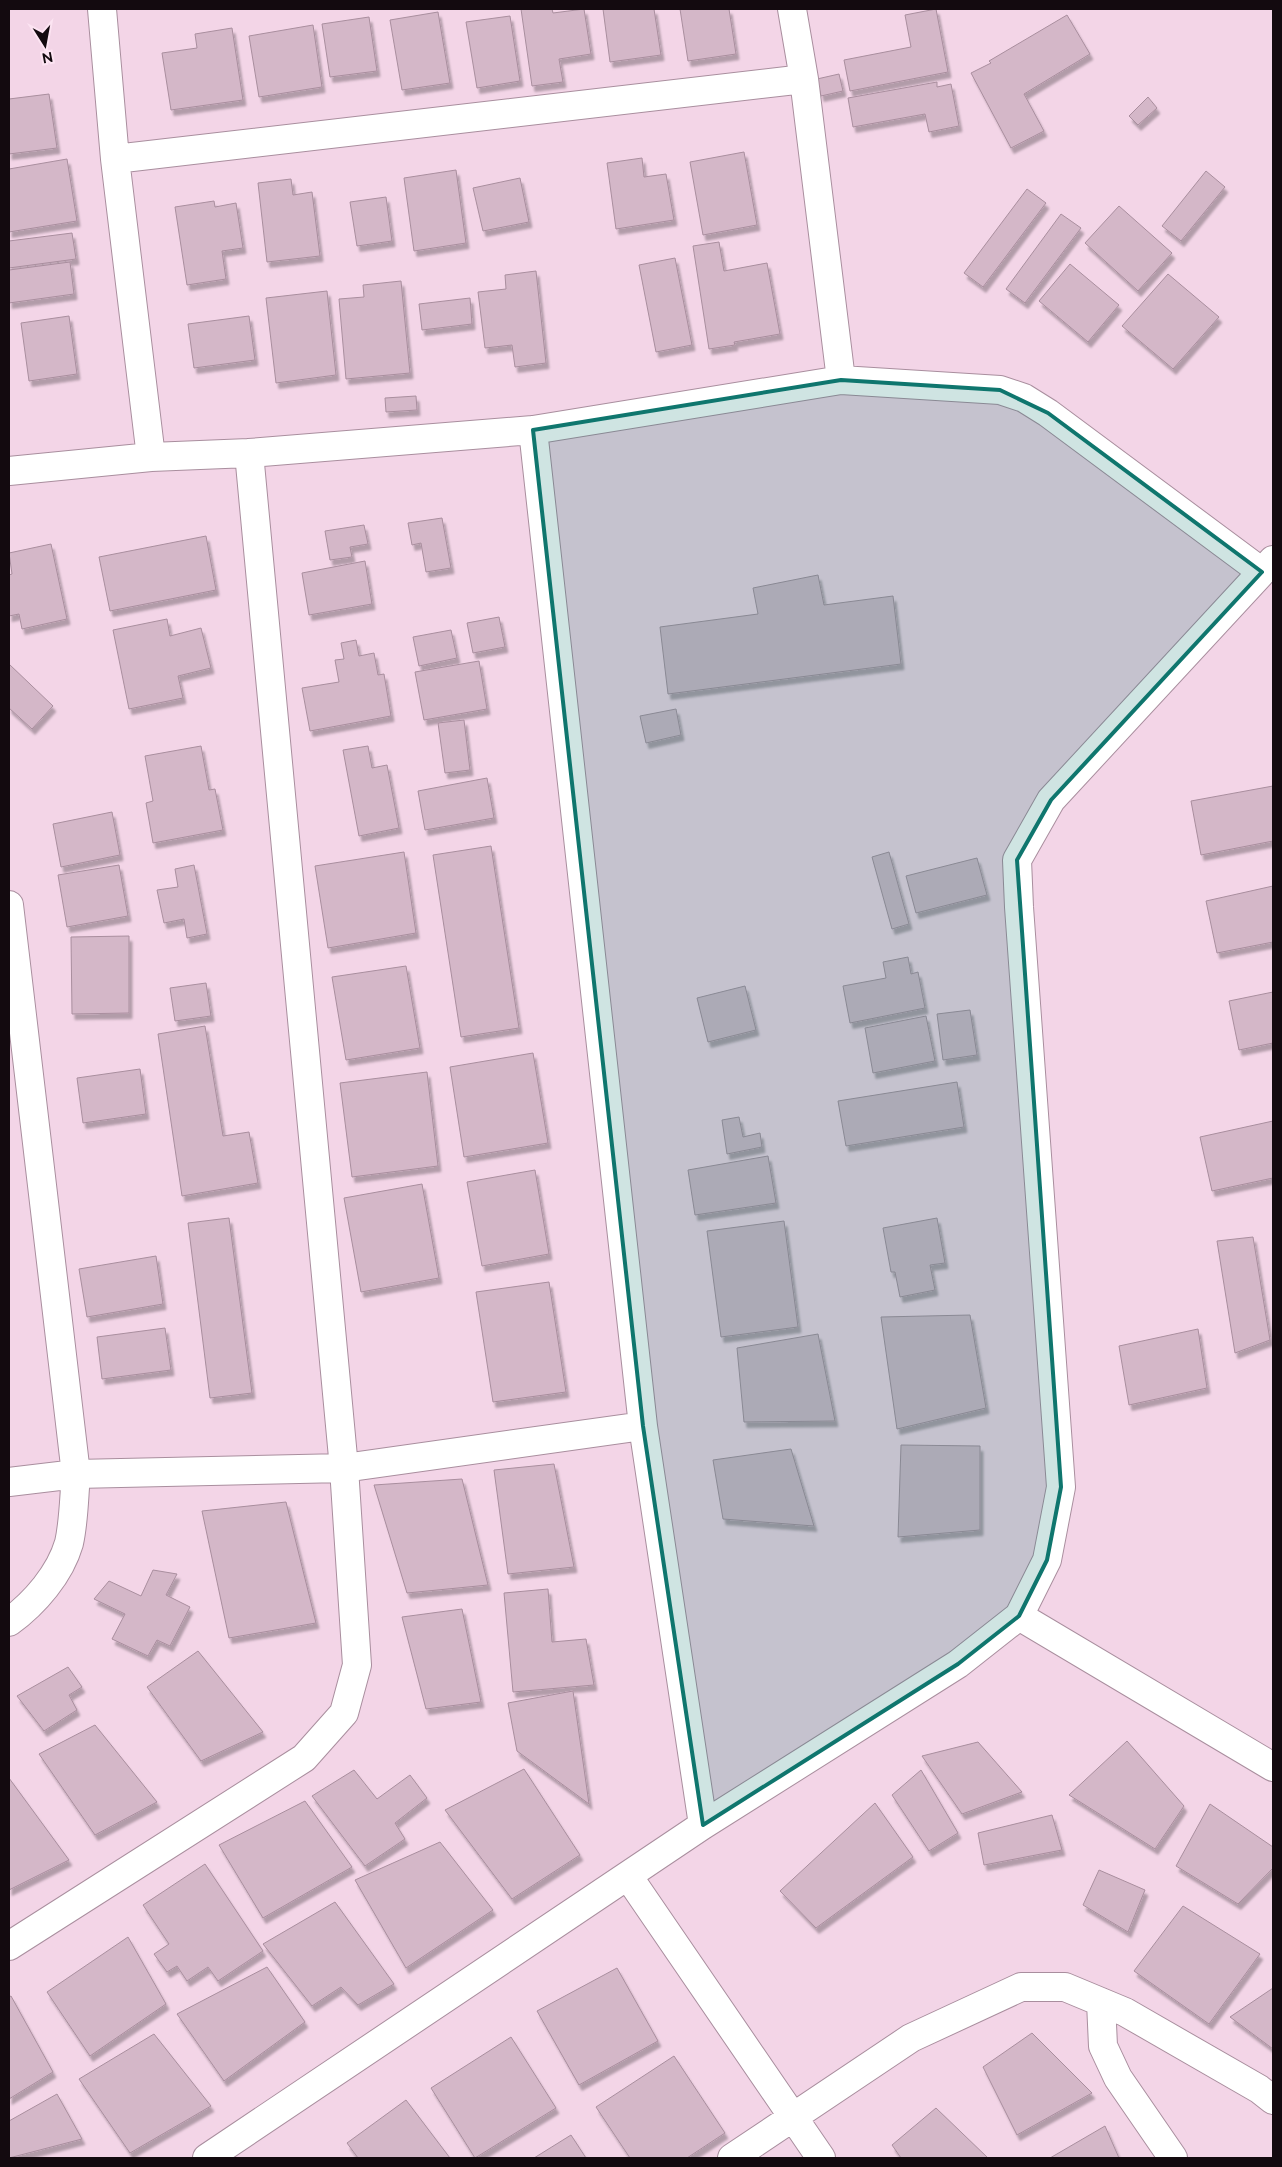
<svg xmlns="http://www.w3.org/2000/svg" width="1282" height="2167" viewBox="0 0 1282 2167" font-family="Raleway,sans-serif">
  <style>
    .building { fill: #d4b7c8; stroke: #a98e9e; filter: url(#shadow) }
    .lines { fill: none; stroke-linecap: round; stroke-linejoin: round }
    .street-casing { stroke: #a98e9e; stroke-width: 30 }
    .street { stroke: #fff; stroke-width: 28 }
    .marked { fill: #0f766e; fill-opacity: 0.2; stroke: #0f766e; stroke-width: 4; stroke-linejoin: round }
  </style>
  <defs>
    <filter id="shadow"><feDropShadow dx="3" dy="5.5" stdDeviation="1" flood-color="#0004"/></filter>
  </defs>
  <rect width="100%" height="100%" fill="#f3d5e7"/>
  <!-- building -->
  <path class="building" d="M521,9h31l1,4 31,-4 7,45 -32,5 4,23 -31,4z
    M603,9h51l7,46 -51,7z
    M680,9h49l7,45 -48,7z
    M936,9l12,63 -98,19 -6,-31 67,-13 -6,-32z
    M438,12l12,71 -48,7 -12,-70z
    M1067,15l23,39 -66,40 20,37 -33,17 -40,-75 20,-10 -2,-2z
    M510,16l10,65 -43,7 -11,-66z
    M369,17l8,54 -47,6 -8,-53z
    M313,25l9,62 -63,10 -10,-61z
    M232,28l11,72 -72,10 -9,-57 35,-5 -2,-14z
    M839,74l4,17 -22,5 -4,-17z
    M937,82v5l14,-3 8,42 -30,6 -4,-18 -72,13 -5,-29z
    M49,94l8,54 -48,6v-55z
    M1148,97l9,11 -19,17 -9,-9z
    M744,152l13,73 -54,10 -13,-73z
    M642,158l2,19 22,-3 8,46 -58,9 -9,-66z
    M67,159l10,62 -68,11v-63z
    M456,170l10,73 -52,8 -10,-73z
    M1206,171l19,16 -44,54 -19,-15z
    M520,178l9,44 -46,9 -10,-43z
    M291,179l2,16 19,-3 8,64 -53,6 -9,-79z
    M1027,189l19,14 -63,84 -19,-14z
    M386,197l6,44 -35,5 -7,-44z
    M214,201l1,6 21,-4 7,45 -21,3 4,28 -39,6 -12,-78z
    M1119,206l53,47 -34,38 -53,-48z
    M1061,214l20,14 -56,75 -19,-14z
    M72,233l4,26 -67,9v-27z
    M719,242l5,29 43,-8 13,71 -46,8 1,3 -26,4 -16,-103z
    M675,258l17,87 -36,7 -17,-87z
    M70,262l4,32 -65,9v-33z
    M1070,264l49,41 -31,37 -49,-41z
    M536,271l10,92 -31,4 -3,-22 -27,3 -7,-56 28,-3 -1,-14z
    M1168,274l51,43 -46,52 -51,-43z
    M401,281l9,92 -64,6 -7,-80 25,-2 -1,-12z
    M327,291l9,84 -60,8 -10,-85z
    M470,298l2,26 -50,6 -3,-26z
    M69,316l8,58 -48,7 -8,-58z
    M249,316l6,44 -61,8 -6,-44z
    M416,396l1,14 -31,2 -1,-14z
    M442,518l9,50 -25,4 -5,-29 -9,2 -4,-22z
    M364,525l4,19 -18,3 2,10 -22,3 -5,-29z
    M206,536l10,54 -106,21 -11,-54z
    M51,544l16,75 -45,10 -3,-15 -10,2v-41l3,-1 -3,-21z
    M365,561l7,43 -63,11 -7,-42z
    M818,575l6,30 69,-9 8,68 -233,30 -8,-67 98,-13 -5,-26z
    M499,617l6,30 -32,6 -6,-30z
    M167,619l3,17 31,-8 10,40 -33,8 5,22 -54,11 -16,-79z
    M451,630l6,28 -38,8 -6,-29z
    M356,640l3,16 15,-3 4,22 6,-1 7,42 -81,15 -8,-43 37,-6 -4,-22 9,-1 -3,-16z
    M479,661l8,48 -63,11 -9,-48z
    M9,664l44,42 -21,23 -23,-21z
    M676,709l5,26 -35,8 -6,-27z
    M464,720l6,50 -25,3 -7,-50z
    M201,746l8,44 6,-1 8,41 -70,13 -7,-40 7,-2 -8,-45z
    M368,746l4,22 15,-3 12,63 -40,8 -16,-86z
    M487,778l7,40 -69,12 -7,-39z
    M1273,786v55l-72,14 -10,-54z
    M112,812l8,43 -59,12 -8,-43z
    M491,846l28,182 -58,9 -28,-182z
    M404,852l12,81 -88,15 -13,-82z
    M889,852l20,72 -17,5 -20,-72z
    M977,858l10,37 -71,18 -10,-37z
    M119,865l9,51 -61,11 -9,-52z
    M194,865l13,69 -20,4 -3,-19 -20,4 -7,-33 21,-3 -3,-18z
    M1273,886v56l-56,11 -11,-52z
    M129,936v77l-57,1 -1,-77z
    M908,957l3,17 7,-2 7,36 -75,15 -7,-37 43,-8 -3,-16z
    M406,966l14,82 -74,12 -14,-83z
    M206,983l5,33 -36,5 -5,-33z
    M745,986l11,44 -48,12 -11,-44z
    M1273,992v51l-34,7 -10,-49z
    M970,1010l7,45 -34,5 -6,-46z
    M926,1016l9,45 -62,12 -8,-45z
    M205,1026l18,110 26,-4 9,51 -76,13 -24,-162z
    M533,1053l15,90 -84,14 -14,-90z
    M140,1069l6,45 -63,9 -6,-45z
    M427,1072l11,94 -86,11 -12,-94z
    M957,1082l7,45 -118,19 -8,-45z
    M739,1117l4,20 17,-4 2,14 -35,7 -5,-34z
    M1273,1121v57l-61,13 -12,-54z
    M768,1156l8,47 -81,12 -7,-45z
    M535,1170l14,84 -67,12 -15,-84z
    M422,1184l17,94 -78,14 -17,-94z
    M229,1218l23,175 -42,5 -22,-175z
    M937,1218l8,45 -15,2 5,25 -35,7 -5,-25h-4l-8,-44z
    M784,1221l14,106 -77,10 -14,-106z
    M1253,1237l17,103 -35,13 -18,-112z
    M156,1256l7,48 -76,13 -8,-48z
    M549,1282l17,110 -73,10 -17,-110z
    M970,1315l16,93 -89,21 -16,-112z
    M165,1328l6,42 -69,9 -5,-42z
    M1198,1329l9,59 -78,17 -10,-59z
    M818,1334l17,87 -91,1 -7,-74z
    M901,1445l79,1v84l-82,7z
    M791,1449l23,77 -91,-7 -10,-59z
    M554,1464l20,103 -66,7 -14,-104z
    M462,1479l26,106 -81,8 -33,-108z
    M286,1502l30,121 -87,15 -27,-127z
    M153,1570l24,4 -11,21 24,12 -20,39 -13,-6 -9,16 -36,-17 13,-25 -31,-15 15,-18 32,15z
    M548,1589l4,53 34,-3 8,46 -81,7 -9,-99z
    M462,1609l19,93 -55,7 -24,-92z
    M198,1651l65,81 -62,29 -54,-74z
    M68,1667l14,20 -13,8 8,15 -33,21 -27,-35z
    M573,1691l16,113 -72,-53 -9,-48z
    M95,1725l62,77 -62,33 -56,-81z
    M1127,1741l57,65 -29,43 -86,-54z
    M978,1742l44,50 -60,22 -40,-58z
    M524,1769l56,86 -68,44 -67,-89z
    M354,1770l23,29 33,-24 17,23 -32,25 10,16 -40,27 -53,-70z
    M921,1770l37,63 -29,18 -37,-56z
    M9,1778l60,82 -60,30z
    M305,1801l47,66 -89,51 -44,-73z
    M875,1803l38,54 -97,71 -36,-37z
    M1210,1804l63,43v21l-35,36 -62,-38z
    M1052,1815l10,35 -78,15 -6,-32z
    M440,1842l53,68 -87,58 -51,-88z
    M205,1864l58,87 -45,30 -10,-14 -21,14 -10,-15 -10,6 -13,-18 15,-10 -26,-39z
    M1099,1870l46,20 -17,42 -45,-27z
    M335,1902l59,82 -36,21 -17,-18 -29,19 -49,-62z
    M1183,1906l77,48 -51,70 -75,-53z
    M128,1937l38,67 -76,52 -43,-64z
    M267,1967l38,55 -81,59 -47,-67z
    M617,1968l41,73 -79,44 -42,-74z
    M1273,1988v61l-43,-32z
    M11,1996l42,76 -44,27v-102z
    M1032,2033l60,60 -75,42 -34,-68z
    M154,2034l57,72 -81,47 -51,-74z
    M511,2037l45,71 -81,50 -44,-70z
    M674,2056l51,77 -38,25h-57l-34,-51z
    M57,2094l25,45 -73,19v-37z
    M406,2100l44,58h-92l-11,-15z
    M936,2108l52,50h-87l-9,-13z
    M1105,2126l14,32h-69z
    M571,2135l15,23h-52z"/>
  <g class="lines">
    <defs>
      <path id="street" d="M102,9l13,150 36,298
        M792,9l12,70 37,301
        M115,159l689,-80
        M533,430l110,996 60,399
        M9,471l142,-14 98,-4 284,-23 308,-50 159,10 24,8 24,15 214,159
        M9,905l67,569c-2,22 -2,47 -7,69 -9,31 -34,60 -60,79
        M9,1482l67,-8 268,-6 299,-42
        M1019,1616l254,151
        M628,1876l193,282
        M9,1946l295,-188 40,-45 13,-48 -13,-197 -95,-1015
        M1101,2002l2,44 15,32 55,80
        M207,2158l496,-333 255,-161 61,-48 28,-56 14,-73 -42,-580 -2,-47 34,-60 222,-240
        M732,2158l179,-120 110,-51h44l60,25 134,77 14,11"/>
    </defs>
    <!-- street casing -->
    <use href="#street" class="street-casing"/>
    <!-- street -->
    <use href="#street" class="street"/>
  </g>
  <!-- marked area -->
  <path class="marked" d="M841,380l159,10 48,23 214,159 -211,228 -34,60 44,627 -14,73 -28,56 -61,48 -255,161 -60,-399 -110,-996z"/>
  <!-- border -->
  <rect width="1282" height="2167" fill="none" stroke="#130a0f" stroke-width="20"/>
  <!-- north arrow -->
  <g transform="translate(45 45) rotate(169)" stroke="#fce4f2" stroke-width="4" paint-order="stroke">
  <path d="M0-4L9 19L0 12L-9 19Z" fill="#130a0f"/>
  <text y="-8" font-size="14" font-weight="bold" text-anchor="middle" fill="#130a0f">N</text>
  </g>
</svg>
